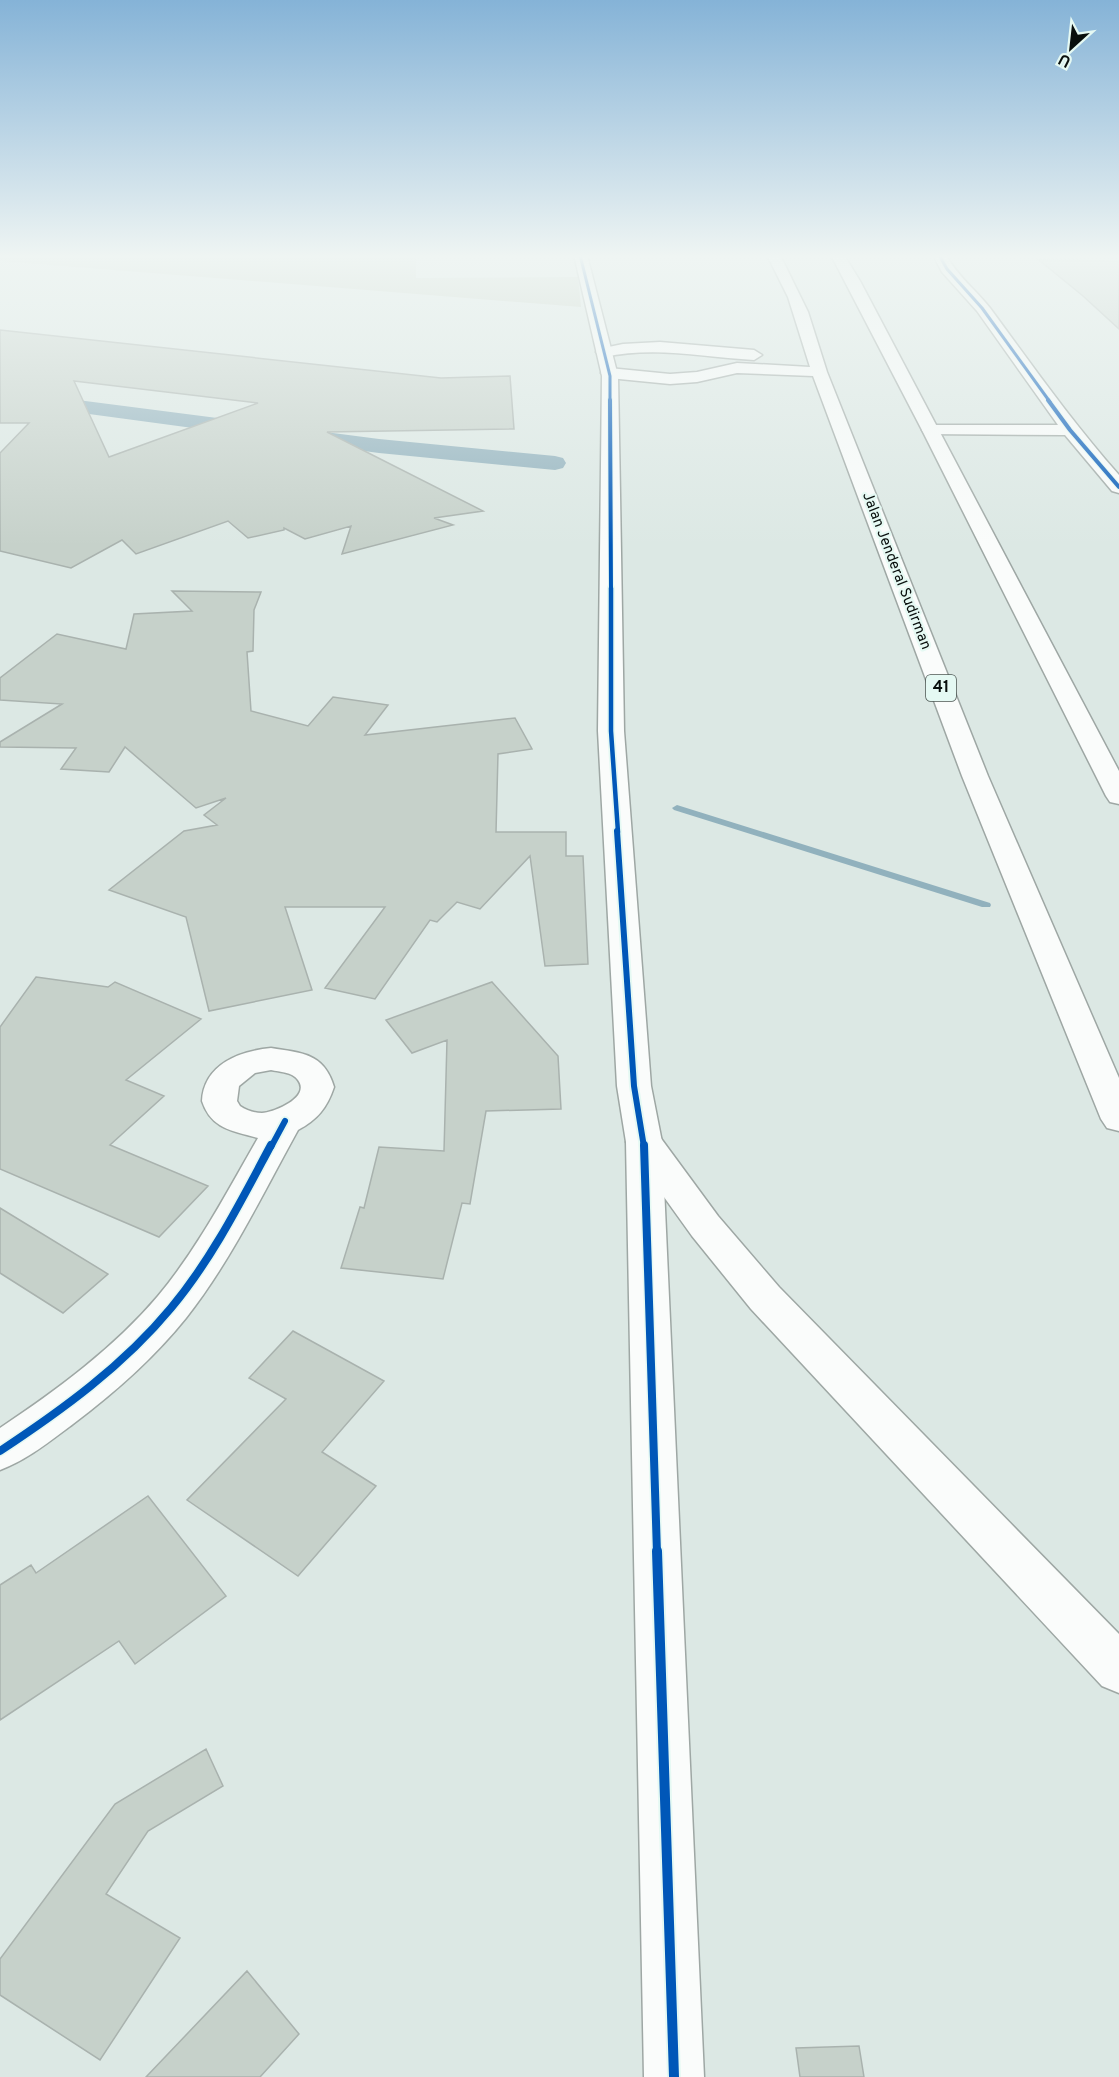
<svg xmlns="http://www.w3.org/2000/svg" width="1119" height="2077" viewBox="0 0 1119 2077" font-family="Overpass,sans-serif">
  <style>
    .green { fill: #c4cebf }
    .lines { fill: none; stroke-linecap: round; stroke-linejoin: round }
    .stream { fill: #91b1bd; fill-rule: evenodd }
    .canal { fill: #91b1bd; fill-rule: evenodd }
    .building { fill: #c6d1ca; stroke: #a9b2ae; stroke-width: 1.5; fill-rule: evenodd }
    .street-casing { stroke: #9ea7a4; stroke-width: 3 }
    .secondary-casing { stroke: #9ea7a4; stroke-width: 3 }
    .highway-casing { stroke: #9ea7a4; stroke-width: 3 }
    .street { fill: #fafcfb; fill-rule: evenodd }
    .secondary { fill: #fafcfb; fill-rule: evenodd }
    .highway { fill: #fafcfb; fill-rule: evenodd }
    .cycleway-far5-casing { stroke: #e5f9f3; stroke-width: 4.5 }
    .cycleway-far4-casing { stroke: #e5f9f3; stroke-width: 6 }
    .cycleway-far3-casing { stroke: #e5f9f3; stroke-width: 8 }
    .cycleway-far2-casing { stroke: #e5f9f3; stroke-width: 10 }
    .cycleway-far1-casing { stroke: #e5f9f3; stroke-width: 11 }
    .cycleway-casing { stroke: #e5f9f3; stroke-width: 14 }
    .cycleway-far5 { stroke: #0057b8; stroke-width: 3 }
    .cycleway-far4 { stroke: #0057b8; stroke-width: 4 }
    .cycleway-far3 { stroke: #0057b8; stroke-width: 4.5 }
    .cycleway-far2 { stroke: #0057b8; stroke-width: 6 }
    .cycleway-far1 { stroke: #0057b8; stroke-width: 8 }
    .cycleway { stroke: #0057b8; stroke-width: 10 }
    .labels { text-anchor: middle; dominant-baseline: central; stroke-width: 4.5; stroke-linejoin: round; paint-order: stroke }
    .far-street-label { font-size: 15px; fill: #090f0d; stroke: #e5f9f3 }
    .shield { fill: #e5f9f3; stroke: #4b5552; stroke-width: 1.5 }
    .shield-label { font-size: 16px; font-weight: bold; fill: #090f0d }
  </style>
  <rect width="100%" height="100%" fill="#dce8e4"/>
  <!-- green -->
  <path class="green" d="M0,255h416v23l162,-1 3,30 -581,-46z"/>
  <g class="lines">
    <!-- stream -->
    <path class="stream" d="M677,805l313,98 1,2 -1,2h-8l-308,-97 -2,-2z"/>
    <!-- canal -->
    <path class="canal" d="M0,390l379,49 176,17 8,2 3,5 -3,5 -8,2 -176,-17 -379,-51z"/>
  </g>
  <!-- building -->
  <path class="building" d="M1039,260l80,1v68l-36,-33z
    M0,330l441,48 69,-2 4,53 -187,3 156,79 -49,7 19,7 -111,29 9,-28 -46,13 -21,-11v2l-36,8 -20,-17 -92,33 -14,-14 -51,28 -71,-17v-98l29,-30h-29zM74,381l184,22 -149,54z
    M172,591l89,1 -7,18 -1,41 -6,1 4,59 57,15 25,-29 55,8 -23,30 150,-17 17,31 -34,5 -2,78h70v24h17l5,108 -43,2 -15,-110 -50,53 -23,-7 -20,20 -7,-2 -55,79 -50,-11 60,-81h-100l27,83 -103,21 -23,-94 -77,-27 75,-59 33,-6 -13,-10 22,-17 -30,10 -71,-61 -16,25 -48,-3 15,-21 -76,-1v-5l62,-38 -62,-4v-22l57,-44 69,15 8,-35 58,-3z
    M36,977l72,10 7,-5 86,37 -75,61 38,16 -54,49 98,41 -49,51 -159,-68v-142z
    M492,982l66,74 3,53 -75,2 -16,93 -8,-1 -19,76 -102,-11 19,-61 4,1 15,-61 65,4 3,-111 -35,13 -26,-33z
    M0,1208l108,66 -45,39 -63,-40z
    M293,1331l91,50 -62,71 54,34 -78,90 -111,-76 99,-101 -37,-21z
    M148,1496l78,100 -91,68 -16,-23 -119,79v-135l31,-20 5,8z
    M206,1749l17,37 -75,45 -42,63 74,44 -80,122 -100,-65v-36l115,-155z
    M247,1971l52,63 -39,43h-114z
    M859,2046l5,31h-64l-4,-29z"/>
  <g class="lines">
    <defs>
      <path id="street" d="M271,1048c31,5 53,5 63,39 -7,21 -17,33 -36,43 -35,63 -67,131 -112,188 -32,40 -72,75 -113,106 -23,17 -46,36 -73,46v-42c57,-38 114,-80 158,-132 40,-48 69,-104 100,-158 -25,-7 -47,-9 -56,-37 2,-37 38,-50 69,-53zM271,1070c9,2 21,2 27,10 13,17 -23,32 -36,33 -8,0 -16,-3 -22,-7l-3,-5 2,-15 16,-13z"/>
      <path id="secondary" d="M574,255h13l31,121 6,355 27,355 11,56 42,935h-60l-18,-935 -9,-56 -19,-355 4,-355z
        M933,255h13c11,21 30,35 44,53 42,57 82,114 129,167v18l-7,-2 -47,-56 -140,-1 -3,-4 3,-4 6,-1h127l-81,-114 -35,-39z"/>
      <path id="highway" d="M767,255h13l28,57 19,60 161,404 131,302v53l-12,-3 -6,-9 -139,-343 -149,-400 -76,-3 -40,9 -27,2 -61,-6 -8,-5 8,-5 61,6 27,-2 40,-9 73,4 -22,-70z
        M831,255h13l16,26 259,490v33l-9,-2 -4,-6 -184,-366z
        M660,342l94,8 8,5 -8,5c-51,-3 -99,-14 -150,-3l-8,-5 3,-3 24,-5z
        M644,1129l13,4 61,83 61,71 340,347v59l-17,-7 -351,-377 -59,-73 -61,-85 -5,-9 5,-9z"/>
    </defs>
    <!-- street casing -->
    <use href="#street" class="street-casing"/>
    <!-- secondary casing -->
    <use href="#secondary" class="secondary-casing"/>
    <!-- highway casing -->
    <use href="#highway" class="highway-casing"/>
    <!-- street -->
    <use href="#street" class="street"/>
    <!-- secondary -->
    <use href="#secondary" class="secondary"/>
    <!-- highway -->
    <use href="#highway" class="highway"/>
    <defs>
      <path id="cycleway-far5" d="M580,255l30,121v26
        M939,255l8,14 35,39 68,94"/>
      <path id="cycleway-far4" d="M610,400l1,190
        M1048,400l22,30 49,57"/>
      <path id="cycleway-far3" d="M611,588v143l7,101"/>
      <path id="cycleway-far2" d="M617,831l17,255 10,61
        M271,1147l14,-26"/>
      <path id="cycleway-far1" d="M644,1145l13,408
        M0,1451c62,-41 123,-85 171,-143 41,-49 70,-107 100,-163"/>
      <path id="cycleway" d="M657,1551l17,526"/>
    </defs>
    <!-- cycleway-far5 casing -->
    <use href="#cycleway-far5" class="cycleway-far5-casing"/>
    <!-- cycleway-far4 casing -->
    <use href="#cycleway-far4" class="cycleway-far4-casing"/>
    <!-- cycleway-far3 casing -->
    <use href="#cycleway-far3" class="cycleway-far3-casing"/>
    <!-- cycleway-far2 casing -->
    <use href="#cycleway-far2" class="cycleway-far2-casing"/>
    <!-- cycleway-far1 casing -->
    <use href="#cycleway-far1" class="cycleway-far1-casing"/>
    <!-- cycleway casing -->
    <use href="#cycleway" class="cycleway-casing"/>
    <!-- cycleway-far5 -->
    <use href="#cycleway-far5" class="cycleway-far5"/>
    <!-- cycleway-far4 -->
    <use href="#cycleway-far4" class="cycleway-far4"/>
    <!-- cycleway-far3 -->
    <use href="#cycleway-far3" class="cycleway-far3"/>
    <!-- cycleway-far2 -->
    <use href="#cycleway-far2" class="cycleway-far2"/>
    <!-- cycleway-far1 -->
    <use href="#cycleway-far1" class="cycleway-far1"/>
    <!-- cycleway -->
    <use href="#cycleway" class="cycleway"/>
  </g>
  <!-- sky -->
  <linearGradient id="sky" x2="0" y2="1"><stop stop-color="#85b3d7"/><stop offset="0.47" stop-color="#eff5f3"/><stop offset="1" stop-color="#eff5f3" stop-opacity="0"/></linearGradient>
  <rect width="1119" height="546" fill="url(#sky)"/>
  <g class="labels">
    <!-- far-street labels -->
    <g class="far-street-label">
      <text transform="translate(896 571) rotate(69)">Jalan Jenderal Sudirman</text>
    </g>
    <!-- shield labels -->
    <rect class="shield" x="926" y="675" width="30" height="26" rx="4.5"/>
    <g class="shield-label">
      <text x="941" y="688">41</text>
    </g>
  </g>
  <!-- north arrow -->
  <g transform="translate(1071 48) rotate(207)" stroke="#e5f9f3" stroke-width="4.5" paint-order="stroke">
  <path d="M0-4.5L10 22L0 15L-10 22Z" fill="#090f0d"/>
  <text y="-9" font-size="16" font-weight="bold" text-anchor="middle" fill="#090f0d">U</text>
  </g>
</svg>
